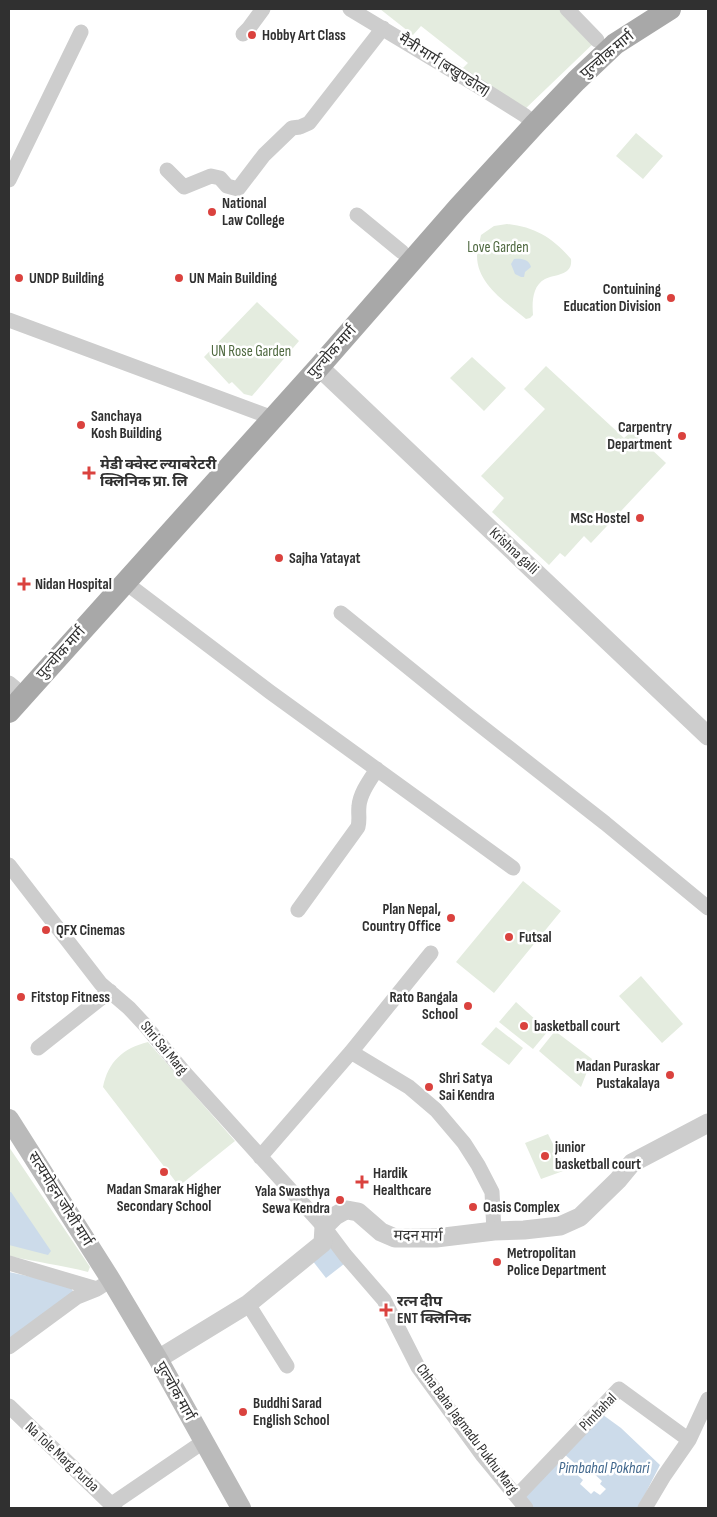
<svg xmlns="http://www.w3.org/2000/svg" width="717" height="1517" viewBox="0 0 717 1517" font-family="'Sofia Sans Condensed','Noto Sans Devanagari',sans-serif">
  <style>
    .green { fill: #e4ecdf }
    .water { fill: #ccdbea }
    .pier { fill: #fff }
    .lines { fill: none; stroke-linecap: round; stroke-linejoin: round }
    .minor { stroke: #cdcdcd; stroke-width: 15 }
    .tertiary { stroke: #cdcdcd; stroke-width: 19 }
    .secondary { stroke: #bababa; stroke-width: 20 }
    .primary { stroke: #a8a8a8; stroke-width: 22 }
    .poi-dot { fill: #da423e; stroke: #fff; stroke-width: 2 }
    .labels { text-anchor: middle; dominant-baseline: central; stroke-width: 5; stroke-linejoin: round; paint-order: stroke }
    .poi-label { font-size: 15px; font-weight: bold; fill: #303030; stroke: #fff; text-anchor: start }
    .street-label { font-size: 15px; fill: #303030; stroke: #fff }
    .park-label { font-size: 15px; fill: #4f6940; stroke: #fff }
    .water-label { font-size: 16px; font-style: italic; fill: #42688d; stroke: #fff }
  </style>
  <rect width="100%" height="100%" fill="#fff"/>
  <!-- green -->
  <path class="green" d="M380,9h187l30,31 -74,71 -63,-40 8,-8 -47,-37 -8,9z
    M636,133l27,23 -20,23 -27,-23z
    M507,224c28,3 46,14 64,35 2,17 -16,15 -26,20 -13,7 -13,24 -12,36l-3,3 -4,1c-20,-17 -50,-35 -49,-65 0,-6 3,-13 4,-19l13,-9z
    M257,302l42,39 -47,55 -8,-2 -12,-12 -3,2 -25,-27z
    M472,357l34,31 -22,23 -34,-33z
    M546,366l78,72 8,-7 34,32 -75,80 -7,-7 -19,21 -5,-4 -11,12 -57,-53 12,-14 -23,-22 64,-67 -21,-20z
    M523,881l38,30 -67,82 -38,-31z
    M641,976l42,48 -21,19 -43,-47z
    M516,1002l32,29 -15,18 -34,-27z
    M496,1027l27,21 -14,17 -28,-21z
    M555,1031l37,28 -11,28 -42,-36z
    M148,1042l87,99 -56,45 -76,-99c5,-25 20,-39 45,-45z
    M548,1134l18,36 -25,9 -16,-36z
    M9,1147l81,120 -2,5c-26,-7 -53,-10 -79,-16z"/>
  <!-- water -->
  <path class="water" d="M514,259c7,-1 15,0 17,8l-6,5 -1,5h-3l-6,-3 -4,-10z
    M9,1192h2l40,59 -3,4 -39,-10z
    M330,1246l14,18 -18,14 -14,-18z
    M9,1272l60,13 8,12 -68,50z
    M599,1412l22,16 39,37 -22,43h-109l-8,-9z"/>
  <!-- pier -->
  <path class="pier" d="M563,1453l25,22 3,-4 11,10 -2,3 6,5 -6,6 -6,-4 -3,3 -11,-10 3,-4 -25,-22z"/>
  <g class="lines">
    <!-- minor -->
    <path class="minor" d="M350,9l128,77 46,29 11,9
      M567,9l30,31
      M243,34l6,-6 14,-19
      M167,170l17,17 27,-11 9,2 7,8 11,3 26,-34 28,-27 8,-1 9,-4 74,-95
      M9,180l72,-148
      M357,215l45,37
      M9,320l264,98
      M126,583l144,109 243,176
      M341,613l126,102 138,108 103,85
      M9,683l6,5
      M9,865l92,119 28,24 15,16 40,48 140,155 21,28 39,45 34,67 65,89 43,52
      M298,910l60,-83c2,-8 0,-13 1,-21 1,-13 11,-26 18,-37
      M38,1048l72,-57
      M351,1052l58,35 27,23 28,33 14,22 14,27 2,39
      M260,1157l91,-105 80,-99
      M9,1263l88,26
      M248,1304l39,62
      M9,1347l68,-50 20,-8 14,-9
      M9,1406l106,102
      M517,1496l102,-107 70,51
      M112,1504l91,-62
      M645,1508l19,-32 25,-36 19,-41"/>
    <!-- tertiary -->
    <path class="tertiary" d="M319,367l389,369
      M158,1359l90,-55 75,-61 1,-16 11,-11 7,-4 5,-2 11,2 23,20 14,6h41l58,-7 30,-1 36,-4 20,-9 38,-37 14,-17 76,-40"/>
    <!-- secondary -->
    <path class="secondary" d="M9,1119l102,161 47,79 83,149"/>
    <!-- primary -->
    <path class="primary" d="M9,712l310,-345 139,-159 77,-84 41,-43 39,-37 55,-35"/>
  </g>
  <!-- markers -->
  <g class="poi-dot">
    <circle cx="252" cy="35" r="5"/>
    <circle cx="212" cy="212" r="5"/>
    <circle cx="19" cy="278" r="5"/>
    <circle cx="179" cy="278" r="5"/>
    <circle cx="671" cy="298" r="5"/>
    <circle cx="81" cy="425" r="5"/>
    <circle cx="682" cy="436" r="5"/>
    <path d="M86.5 465.5h5v5h5v5h-5v5h-5v-5h-5v-5h5z"/>
    <circle cx="640" cy="518" r="5"/>
    <circle cx="279" cy="558" r="5"/>
    <path d="M21.5 576.5h5v5h5v5h-5v5h-5v-5h-5v-5h5z"/>
    <circle cx="451" cy="918" r="5"/>
    <circle cx="46" cy="930" r="5"/>
    <circle cx="509" cy="937" r="5"/>
    <circle cx="21" cy="997" r="5"/>
    <circle cx="468" cy="1006" r="5"/>
    <circle cx="524" cy="1026" r="5"/>
    <circle cx="670" cy="1075" r="5"/>
    <circle cx="429" cy="1087" r="5"/>
    <circle cx="545" cy="1156" r="5"/>
    <circle cx="164" cy="1172" r="5"/>
    <path d="M359.5 1174.5h5v5h5v5h-5v5h-5v-5h-5v-5h5z"/>
    <circle cx="340" cy="1200" r="5"/>
    <circle cx="473" cy="1207" r="5"/>
    <circle cx="497" cy="1262" r="5"/>
    <path d="M383.5 1302.5h5v5h5v5h-5v5h-5v-5h-5v-5h5z"/>
    <circle cx="243" cy="1412" r="5"/>
  </g>
  <g class="labels">
    <!-- poi labels -->
    <g class="poi-label">
      <text x="262" y="35">Hobby Art Class</text>
      <text x="222" y="203">National<tspan x="222" dy="17">Law College</tspan></text>
      <text x="29" y="278">UNDP Building</text>
      <text x="189" y="278">UN Main Building</text>
      <text x="661" y="289" text-anchor="end">Contuining<tspan x="661" dy="17">Education Division</tspan></text>
      <text x="91" y="416">Sanchaya<tspan x="91" dy="17">Kosh Building</tspan></text>
      <text x="672" y="427" text-anchor="end">Carpentry<tspan x="672" dy="17">Department</tspan></text>
      <text x="100" y="464">मेडी क्वेस्ट ल्याबरेटरी<tspan x="100" dy="17">क्लिनिक प्रा. लि</tspan></text>
      <text x="630" y="518" text-anchor="end">MSc Hostel</text>
      <text x="289" y="558">Sajha Yatayat</text>
      <text x="35" y="584">Nidan Hospital</text>
      <text x="441" y="909" text-anchor="end">Plan Nepal,<tspan x="441" dy="17">Country Office</tspan></text>
      <text x="56" y="930">QFX Cinemas</text>
      <text x="519" y="937">Futsal</text>
      <text x="31" y="997">Fitstop Fitness</text>
      <text x="458" y="997" text-anchor="end">Rato Bangala<tspan x="458" dy="17">School</tspan></text>
      <text x="534" y="1026">basketball court</text>
      <text x="660" y="1066" text-anchor="end">Madan Puraskar<tspan x="660" dy="17">Pustakalaya</tspan></text>
      <text x="439" y="1078">Shri Satya<tspan x="439" dy="17">Sai Kendra</tspan></text>
      <text x="555" y="1147">junior<tspan x="555" dy="17">basketball court</tspan></text>
      <text x="373" y="1173">Hardik<tspan x="373" dy="17">Healthcare</tspan></text>
      <text x="164" y="1189" text-anchor="middle">Madan Smarak Higher<tspan x="164" dy="17">Secondary School</tspan></text>
      <text x="330" y="1191" text-anchor="end">Yala Swasthya<tspan x="330" dy="17">Sewa Kendra</tspan></text>
      <text x="483" y="1207">Oasis Complex</text>
      <text x="507" y="1253">Metropolitan<tspan x="507" dy="17">Police Department</tspan></text>
      <text x="397" y="1301">रत्न दीप<tspan x="397" dy="17">ENT क्लिनिक</tspan></text>
      <text x="253" y="1403">Buddhi Sarad<tspan x="253" dy="17">English School</tspan></text>
    </g>
    <!-- street labels -->
    <g class="street-label">
      <text transform="translate(607 55) rotate(-40)">पुल्चोक मार्ग</text>
      <text transform="translate(444 65) rotate(32)">मैत्री मार्ग (बखुण्डोल)</text>
      <text transform="translate(332 352) rotate(-48)">पुल्चोक मार्ग</text>
      <text transform="translate(514 551) rotate(43)">Krishna galli</text>
      <text transform="translate(61 653) rotate(-48)">पुल्चोक मार्ग</text>
      <text transform="translate(164 1048) rotate(50)">Shri Sai Marg</text>
      <text transform="translate(60 1199) rotate(58)">सत्यमोहन जोशी मार्ग</text>
      <text transform="translate(418 1236) rotate(1)">मदन मार्ग</text>
      <text transform="translate(175 1391) rotate(61)">पुल्चोक मार्ग</text>
      <text transform="translate(598 1412) rotate(-46)">Pimbahal</text>
      <text transform="translate(467 1429) rotate(53)">Chha Baha Jagmadu Pukhu Marg</text>
      <text transform="translate(62 1457) rotate(43)">Na Tole Marg Purba</text>
    </g>
    <!-- park labels -->
    <g class="park-label">
      <text x="498" y="247">Love Garden</text>
      <text x="251" y="351">UN Rose Garden</text>
    </g>
    <!-- water labels -->
    <g class="water-label">
      <text x="604" y="1468">Pimbahal Pokhari</text>
    </g>
  </g>
  <!-- border -->
  <rect width="717" height="1517" fill="none" stroke="#303030" stroke-width="20"/>
</svg>
